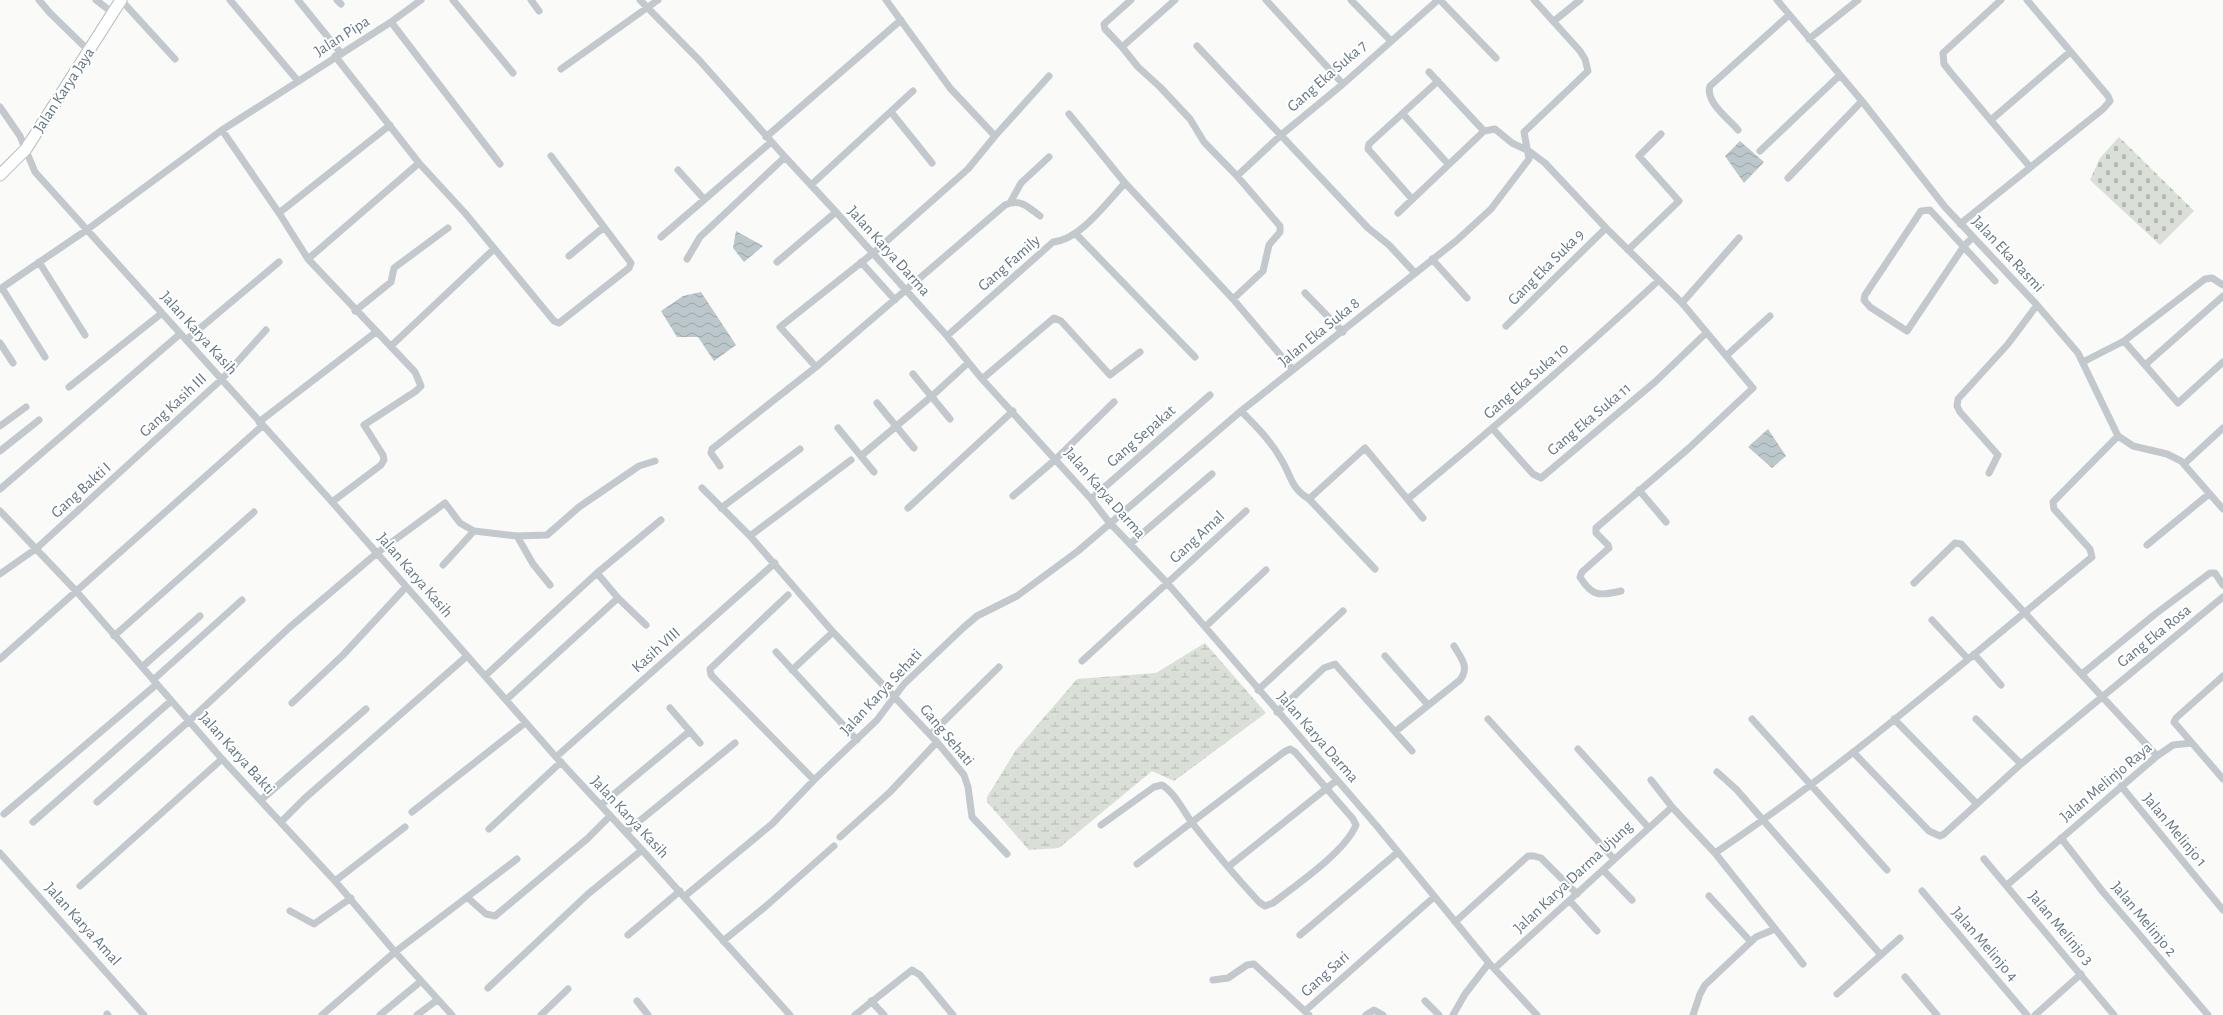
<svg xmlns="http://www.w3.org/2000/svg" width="2223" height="1015" viewBox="0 0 2223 1015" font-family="'Alegreya Sans',sans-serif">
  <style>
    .wetland { fill: url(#wetland-marsh) }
    .cemetery { fill: url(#cemetery-stones) }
    .water { fill: url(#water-waves) }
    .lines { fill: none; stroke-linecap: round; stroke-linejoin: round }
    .secondary-casing { stroke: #b3babf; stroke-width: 13 }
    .street { stroke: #c3c8cc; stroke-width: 7 }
    .secondary { stroke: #fff; stroke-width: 11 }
    .labels { text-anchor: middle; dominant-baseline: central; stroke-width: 4; stroke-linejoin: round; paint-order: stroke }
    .street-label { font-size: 16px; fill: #657683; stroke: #fff }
  </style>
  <defs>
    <pattern id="wetland-marsh" width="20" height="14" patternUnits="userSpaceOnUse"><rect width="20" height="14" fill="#dadfd7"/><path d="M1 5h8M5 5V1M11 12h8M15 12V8" fill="none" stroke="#b4b9b4"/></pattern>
    <pattern id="cemetery-stones" width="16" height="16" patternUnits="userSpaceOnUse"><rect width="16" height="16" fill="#dadfd7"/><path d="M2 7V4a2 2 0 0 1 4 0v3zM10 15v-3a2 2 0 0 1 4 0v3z" fill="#b4b9b4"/></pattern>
    <pattern id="water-waves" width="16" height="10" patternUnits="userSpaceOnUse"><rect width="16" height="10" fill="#bbc7cb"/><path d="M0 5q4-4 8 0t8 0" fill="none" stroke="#9ca6aa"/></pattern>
  </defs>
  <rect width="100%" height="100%" fill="#fafaf8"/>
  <!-- wetland -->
  <path class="wetland" d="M1205,643l61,70 -92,68 -22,-10 -93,77 -30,2 -42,-48v-5l29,-47 61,-71 79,-6z"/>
  <!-- cemetery -->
  <path class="cemetery" d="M2119,137l75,74 -34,34 -70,-65 10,-22z"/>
  <!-- water -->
  <path class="water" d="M1740,141l24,21 -20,21 -19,-27z
    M736,231l27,15 -19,16 -11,-14z
    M701,292l35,53 -22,16 -16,-24h-21l-16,-26 22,-15z
    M1768,429l18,27 -14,12 -24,-21z"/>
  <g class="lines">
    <defs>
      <path id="secondary" d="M0,175l26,-26 95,-149"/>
    </defs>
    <!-- secondary casing -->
    <use href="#secondary" class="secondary-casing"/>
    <!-- street -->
    <path class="street" d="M39,0l11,13 39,38
      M96,0l17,13
      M121,0l54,59
      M230,0l68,81
      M298,0l42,52
      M337,0l4,4
      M453,0l60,73
      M531,0l8,11
      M640,0l60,61 85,96 51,55 111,124 35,43 109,120 18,23 59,62 208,241 113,138 48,52
      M886,0l64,88 45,48
      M1131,0l-27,24 1,5 17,18 53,-47
      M1266,0l77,84
      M1351,0l39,40
      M1440,0l56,58
      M1777,0l85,101 83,106 92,98 41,48 40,83 15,10 34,8 14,7 42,48
      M2001,0l-58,53 1,11 7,9 79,94
      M1554,21l26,-21
      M391,22l109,142
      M1809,39l49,-39
      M1197,46l171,182 21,17 26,28
      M1122,47l16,20 22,20 30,32 14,23 33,34 43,50v6l-11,13 -6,26 -30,28
      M335,56l84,107 46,50 89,108 5,2 70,-55 2,-5 -80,-107
      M561,69l97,-69
      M1429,72l55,59
      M0,107l20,29 15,36 297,330 224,255 86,93 148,165
      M891,112l41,51
      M1069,114l56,69 108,116 60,71
      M1403,114l45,50
      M1991,120l79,-68
      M222,130l57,83 29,46 107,113 6,14 -5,5 -52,34 19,30 1,5 -3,5 -49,37
      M1738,130c-9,-11 -33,-28 -28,-44l79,-71
      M766,137l135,-117
      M1760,151l80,-76
      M678,170l26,29
      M1237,176l44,-41 62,-51 95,-84
      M1788,178l74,-77
      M811,185l102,-94
      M1412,199l-44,-50 1,-5 69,-63
      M1010,203l11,-20 28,-26
      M279,213l111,-88
      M1398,213l86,-82 11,-2 17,14 17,8 16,12 61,65 76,75 71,85 -65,61 -92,79v5l12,12 1,3 -27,24 -2,5c12,20 20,19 41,14
      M1960,224l143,-115 7,-8 -2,-5 -81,-96
      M1076,234l119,123
      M661,237l110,-95
      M1972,238l-8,8 -57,85 -37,-24 -6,-7 1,-5 56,-84 9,-1 65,71
      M1628,250l51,-49 -40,-45 22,-22
      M569,256l35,-29
      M308,259l111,-96
      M687,259l13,-22 85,-80
      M1432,259l35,39
      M39,262l46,73
      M777,262l59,-50
      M861,262l34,38
      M2,288l43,69
      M0,289l88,-60 134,-99 169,-108 30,-22
      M1305,293l38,39
      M1682,303l57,-65
      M355,311l36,-29 3,-14 54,-40
      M1506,326l100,-98
      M947,336l106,-94c27,-2 54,-40 72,-59
      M186,340l93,-78
      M2124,341l54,62 45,-41
      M0,343l13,20
      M391,346l103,-97
      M1726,356l44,-40
      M2083,362l41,-21 81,-62 7,-1 11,7
      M2145,365l78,-69
      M816,367l-36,-40 92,-73 96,-85 27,-33 54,-60
      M913,374l37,45
      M982,379l72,-61 7,3 49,54 30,-23
      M69,387l93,-74
      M877,403l37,45
      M1241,411c15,15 30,30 40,48 11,18 9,28 28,40l66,70
      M259,422l117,-90
      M0,426l26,-19
      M838,428l36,44
      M1492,428l41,46 8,4 114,-96 51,-49
      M0,451l39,-31
      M862,455l70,-59 36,-33
      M2184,464l39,-36
      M720,466l-9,-13 1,-4 104,-82 189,-162c15,-7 23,2 35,11
      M1989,473l9,-18 -38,-43 -3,-6 1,-7 50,-55 29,-39
      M702,488l48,48 83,96 104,110 27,33 4,12 4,30 35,37
      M0,489l180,-155
      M1639,490l27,32
      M1013,496l43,-37 58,-57
      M1409,498c85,-70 168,-142 249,-217
      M1091,499l119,-104
      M1309,499l56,-51 58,70
      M721,508l79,-59
      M908,508l105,-97
      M0,511l77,81 145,167 113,122 60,71 57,63
      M517,536l16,28 17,21
      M750,536l101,-76
      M1130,544l82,-70
      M2147,545l62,-51
      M443,565l31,-34
      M597,573l21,25 28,27
      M0,574l37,-26 106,-97 79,-72 44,-49
      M1914,583l41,-40 6,1 196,212
      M788,595l-78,74 1,6 103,105
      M1932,620l36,39
      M1205,627l61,-57
      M114,636l140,-124
      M776,652l81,88
      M1974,654l27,31
      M1385,656l43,49
      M0,659l262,-233
      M1082,661l164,-150
      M142,667l58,-51
      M792,670l41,-38
      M2082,674l72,-59 56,-42h5l8,12
      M485,676l112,-103 64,-53
      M153,680l89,-80
      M1258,690l85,-79
      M506,700l112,-102
      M292,703l51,-48 63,-68
      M670,708l30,35
      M1277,712l47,-44 11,-4 77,87
      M1488,719l126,140
      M1752,719l135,151
      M1894,719l83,85
      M1976,719l45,45
      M1396,731l64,-51c10,-13 1,-22 -6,-34
      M931,734l68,-67
      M2192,743l-18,-21 2,-4 47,-42
      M1578,749l70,78
      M1853,752l76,79 11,5 4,-2 77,-70 202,-167
      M556,757l219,-194
      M1717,772l19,17 145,166
      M1651,780l21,27 43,46 88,111
      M2121,786l102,124
      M261,800l105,-91
      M97,802l92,-81 101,-94 87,-74 68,-50 15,20 14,8 43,5 30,-1 32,-28 60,-41 16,-5
      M601,805l89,-74
      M412,812l113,-89
      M4,814l153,-130
      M33,822l138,-121
      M281,822l23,-23 163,-143
      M1101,825l53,-38 8,-2c13,8 22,27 31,39 21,27 43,53 66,78l6,4 8,-3c23,-18 72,-51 83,-78l-3,-6 -58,-67 -5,-3 -6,3 -147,112
      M489,829l72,-67
      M626,832l109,-89
      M840,837l50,-45 47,-50
      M2061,838l42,54 105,123
      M0,853l144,162
      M1715,853c133,-89 253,-195 377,-296l-2,-8 -36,-40 -1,-7 65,-66
      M1984,859l130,156
      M1228,867l109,-87
      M1603,870l29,30
      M335,881l70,-54
      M2007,885l150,-129 16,-11 19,-2 31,36
      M80,886l142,-127
      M1922,891l105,124
      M685,896l87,-72 42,-44 63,-60 27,-36 59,-56 14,-12 40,-20 61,-45 163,-140 215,-170 35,-32 38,-50 -5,-27 64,-61 -3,-12 -5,-8 -46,-51
      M1709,896l42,46
      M468,898l18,16 9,2 92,-77 23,-23
      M1570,901l27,30
      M290,911l24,13 37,-26
      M1455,922l73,-66h6l7,2 36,36
      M628,935l52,-44
      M1300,935l97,-82
      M723,941l42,-34 69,-61
      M1495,968l177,-161
      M1905,977l32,38
      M1213,980l15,-2 19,-13 7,-1 55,51
      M488,988l100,-94 54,-44
      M1837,994l63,-56
      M637,1001l11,14
      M871,1001l13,14
      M1425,1001l14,14
      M1305,1011l129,-114
      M107,1014l1,1
      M322,1015l73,-63 122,-93
      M380,1015l40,-33
      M417,1015l20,-15
      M541,1015l27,-26
      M855,1015l57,-45 8,5 33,40
      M1366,1015l8,-5 9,5
      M1453,1015l12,-21 24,-31
      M1693,1015l7,-21 5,-9 51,-48 19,-8
      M2035,1015l46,-41"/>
    <!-- secondary -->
    <use href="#secondary" class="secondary"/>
  </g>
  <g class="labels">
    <!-- street labels -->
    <g class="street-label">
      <text transform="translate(342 36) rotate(-32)">Jalan Pipa</text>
      <text transform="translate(1327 76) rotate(-41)">Gang Eka Suka 7</text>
      <text transform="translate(64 90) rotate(-57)">Jalan Karya Jaya</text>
      <text transform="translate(889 251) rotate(48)">Jalan Karya Darma</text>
      <text transform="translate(2008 254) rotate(47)">Jalan Eka Rasmi</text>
      <text transform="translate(1009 263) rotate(-41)">Gang Family</text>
      <text transform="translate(1546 267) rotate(-45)">Gang Eka Suka 9</text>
      <text transform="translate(1319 332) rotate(-39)">Jalan Eka Suka 8</text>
      <text transform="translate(199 333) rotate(48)">Jalan Karya Kasih</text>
      <text transform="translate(1526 381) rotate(-41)">Gang Eka Suka 10</text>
      <text transform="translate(173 405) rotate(-43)">Gang Kasih III</text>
      <text transform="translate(1589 419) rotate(-40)">Gang Eka Suka 11</text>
      <text transform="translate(1141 436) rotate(-41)">Gang Sepakat</text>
      <text transform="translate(81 490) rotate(-42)">Gang Bakti I</text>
      <text transform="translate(1105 493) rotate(49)">Jalan Karya Darma</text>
      <text transform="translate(1197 537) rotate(-43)">Gang Amal</text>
      <text transform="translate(415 575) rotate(49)">Jalan Karya Kasih</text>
      <text transform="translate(2154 636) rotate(-39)">Gang Eka Rosa</text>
      <text transform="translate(656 650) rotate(-42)">Kasih VIII</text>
      <text transform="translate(881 692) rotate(-47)">Jalan Karya Sehati</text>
      <text transform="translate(947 735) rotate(50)">Gang Sehati</text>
      <text transform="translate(1318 737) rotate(49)">Jalan Karya Darma</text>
      <text transform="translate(237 753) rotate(48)">Jalan Karya Bakti</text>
      <text transform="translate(2106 782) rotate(-40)">Jalan Melinjo Raya</text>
      <text transform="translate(630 817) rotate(47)">Jalan Karya Kasih</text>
      <text transform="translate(2175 830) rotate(50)">Jalan Melinjo 1</text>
      <text transform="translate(1573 877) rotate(-43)">Jalan Karya Darma Ujung</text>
      <text transform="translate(2144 919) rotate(50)">Jalan Melinjo 2</text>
      <text transform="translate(83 924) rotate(48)">Jalan Karya Amal</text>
      <text transform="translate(2061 928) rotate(50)">Jalan Melinjo 3</text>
      <text transform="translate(1985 944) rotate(49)">Jalan Melinjo 4</text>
      <text transform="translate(1325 974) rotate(-42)">Gang Sari</text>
    </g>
  </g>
</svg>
